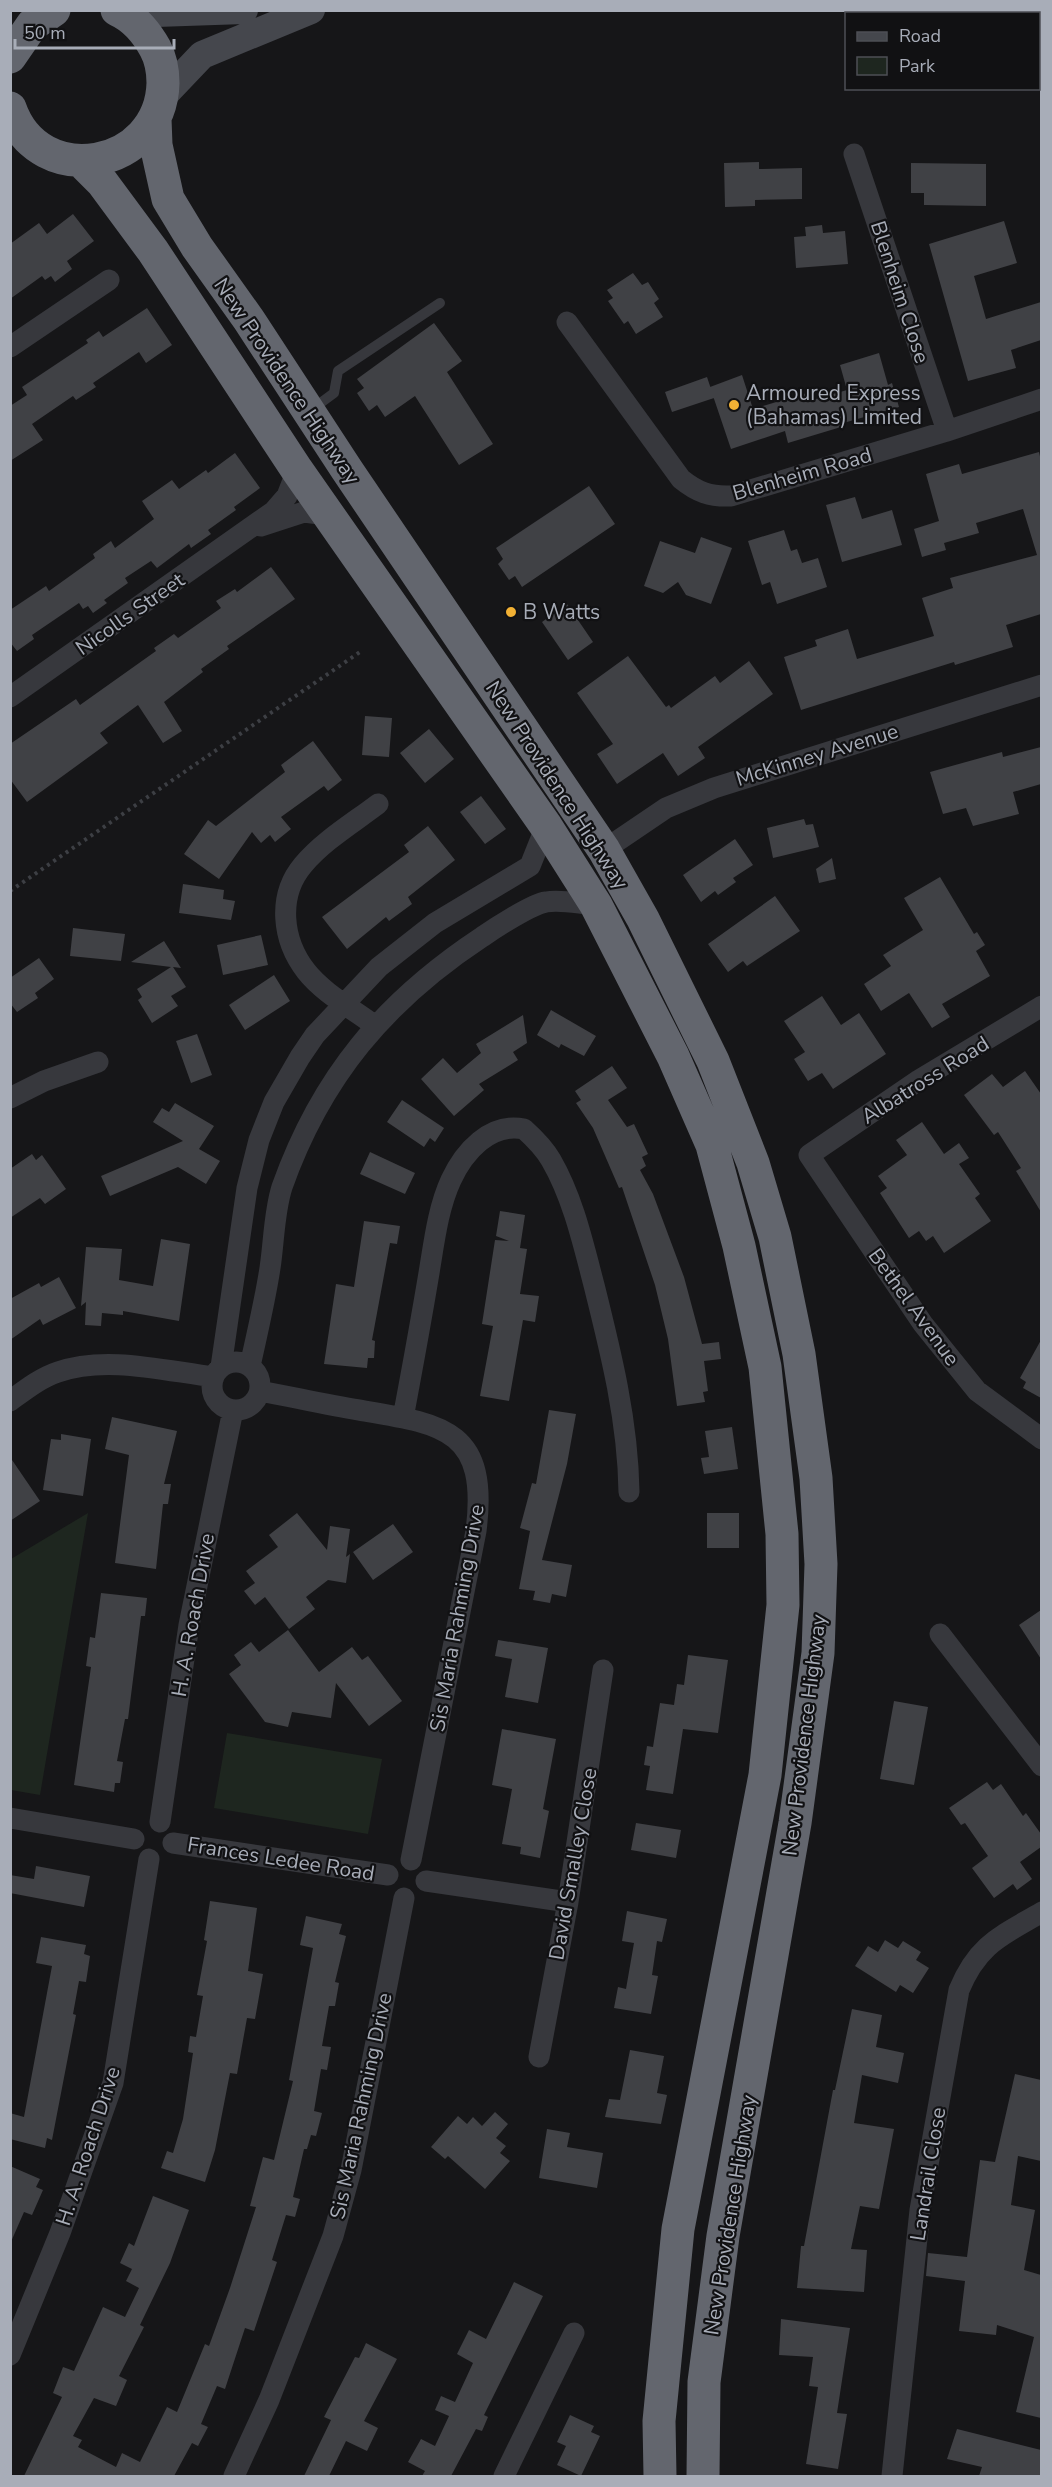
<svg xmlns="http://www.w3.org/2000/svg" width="1052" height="2487" viewBox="0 0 1052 2487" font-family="'Nunito Sans',sans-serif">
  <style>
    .green { fill: #1e261f }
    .building { fill: #404145 }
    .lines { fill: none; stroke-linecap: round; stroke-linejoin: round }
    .path { stroke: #3d3f44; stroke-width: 4; stroke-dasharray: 3 4.5; stroke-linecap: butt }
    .lane { stroke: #37383d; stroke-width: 10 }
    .street { stroke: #37383d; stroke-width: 21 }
    .secondary { stroke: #45474d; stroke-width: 28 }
    .highway { stroke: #63666e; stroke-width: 33 }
    .poi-dot { fill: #f2b134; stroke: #111113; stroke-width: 2 }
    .labels { text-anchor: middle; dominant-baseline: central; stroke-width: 4.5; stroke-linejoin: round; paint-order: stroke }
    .street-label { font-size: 21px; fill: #a8adb8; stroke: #111113 }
    .poi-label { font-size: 21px; fill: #a8adb8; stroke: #111113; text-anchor: start }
  </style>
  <rect width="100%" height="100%" fill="#161618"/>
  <!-- green -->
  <path class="green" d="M88,1513l-48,282 -29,-5v-231z
    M227,1733l155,26 -14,75 -154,-26z"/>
  <!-- building -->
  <path class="building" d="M759,162v7l43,-1v31l-47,1v6l-30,1 -1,-44z
    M911,163l75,1v42l-62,-1v-12h-13z
    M73,214l21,27 -27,20 5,8 -17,13 -4,-6 -6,4 -3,-4 -32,23v-55l29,-21 8,11z
    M1004,221l13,42 -43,13 12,43 55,-17v38l-30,10 5,18 -48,13 -39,-137z
    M822,225l1,8 22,-2 3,33 -52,4 -2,-31 12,-1 -1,-9z
    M633,273l9,12 6,-3 11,17 -5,4 9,14 -27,17 -8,-13 -4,3 -16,-23 5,-3 -6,-8z
    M147,308l25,37 -26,18 -7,-11 -46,31 3,4 -20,13 -3,-4 -41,28 11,16 -33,21v-55l17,-11 -5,-8 66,-44 -2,-3 13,-9 4,6z
    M434,323l28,38 -15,11 46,72 -34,21 -44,-69 -30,21 -8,-12 -8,6 -12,-18 7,-5 -7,-9z
    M879,353l9,32 4,-2 7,24 -59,17 1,3 -53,16 -3,-12 -54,18 -21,-62 32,-12 11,34 54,-16 2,8 38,-11 -7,-25z
    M707,377l7,21 -42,14 -7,-20z
    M1039,452l2,9v153l-35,11 7,22 -58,18 -1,-3 -153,48 -17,-53 33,-11 -2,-6 33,-11 9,30 77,-23 -12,-38 31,-10 -3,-10 87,-23 -14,-46 -47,14 3,10 -35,10 2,7 -24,7 -8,-28 25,-8 -13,-47 33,-10 3,10z
    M235,453l25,35 -26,19 2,3 -28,20 3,4 -20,14 -2,-4 -32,24 -6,-7 -26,17 3,5 -24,17 3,3 -14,10 -5,-7 -5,3 -4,-6 -47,32 2,4 -17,12 -7,-9v-32l36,-24 3,5 46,-33 -2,-4 18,-13 4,7 39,-29 -12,-18 30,-21 7,9 27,-19 2,3z
    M589,486l26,38 -93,63 -7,-11 -6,4 -11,-16 5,-5 -7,-11z
    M855,497l7,22 30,-9 10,35 -60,17 -16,-57z
    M784,530l7,21 6,-2 5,14 16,-5 9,29 -50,17 -7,-22 -8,3 -14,-44z
    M701,537l31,11 -21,56 -25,-9 -8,-13 -15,11 -19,-7 16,-45 35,12z
    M271,567l24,32 -68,47 2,3 -28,20 2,3 -39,30 18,29 -19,12 -25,-38 -38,28 8,10 -81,59 -17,-23v-35l66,-45 4,6 76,-54 -2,-3 20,-14 4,4 43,-30 -5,-7 19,-12 2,3z
    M567,604l26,38 -25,18 -26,-38z
    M628,656l38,51 3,-2 2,3 44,-32 5,7 29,-22 24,33 -75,53 7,11 -27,18 -15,-23 -46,31 -20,-30 16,-10 -36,-51z
    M365,716l27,2 -3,39 -27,-2z
    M429,729l25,30 -29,24 -25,-30z
    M313,741l29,39 -14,11 -4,-5 -43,31 10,12 -16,13 -5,-7 -9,8 -9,-11 -33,47 -35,-25 24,-34 8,6 69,-54 -4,-7z
    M1041,747v37l-28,8 6,22 -46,12 -7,-18 -23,6 -13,-42 72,-20 1,5z
    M481,796l25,33 -21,15 -25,-32z
    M804,819l2,6 7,-1 6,23 -46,11 -6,-30z
    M428,826l27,34 -47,37 4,7 -23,17 -3,-4 -39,32 -25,-32 87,-65 -5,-7z
    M735,839l18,26 -20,13 3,4 -18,13 -3,-4 -14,11 -18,-27z
    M832,858l4,21 -17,4 -3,-14z
    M940,877l34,57 3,-2 8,13 -9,6 14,25 -48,28 8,13 -18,11 -23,-35 -28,18 -17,-27 27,-18 -8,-11 40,-25 -19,-32z
    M183,884l41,6 -1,9 12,2 -4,19 -52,-7z
    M775,896l25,35 -53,35 -4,-5 -15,11 -20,-28z
    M73,928l52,6 -4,27 -51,-5z
    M261,935l7,30 -45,10 -6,-30z
    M164,941l17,27 -8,-1 13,20 -15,9 7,10 -26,17 -14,-23 4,-3 -5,-8 34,-22 -40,-5z
    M39,958l15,21 -19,14 3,5 -21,14 -7,-9v-25z
    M274,975l16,26 -45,29 -16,-25z
    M822,996l19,29 18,-12 27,41 -53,35 -11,-16 -14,8 -14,-22 11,-7 -21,-31z
    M551,1010l45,26 -12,20 -23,-12 -2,4 -22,-13z
    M523,1015l4,28 -14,9 5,8 -39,24 5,6 -30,26 -33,-37 22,-21 14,15 24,-20 -5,-9z
    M197,1034l15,41 -21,8 -15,-42z
    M612,1066l15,22 -19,12 19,27 7,-3 14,30 -6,3 4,9 -6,4 13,24 31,83 18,67 17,-2 2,17 -17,2 4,30 -5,1 2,10 -28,4 -9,-67 -13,-54 -33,-98 -3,1 -26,-60 -17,-25 5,-3 -6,-9z
    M1025,1071l16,23v118l-25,-41 5,-3 -23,-36 -4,3 -30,-40 28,-21 11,13z
    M402,1100l42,28 -9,14 -5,-4 -6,9 -37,-25z
    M175,1103l39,23 -15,23 21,12 -14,23 -28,-17 -68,29 -9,-20 82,-35 -30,-19 9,-14 7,4z
    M922,1122l22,32 15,-11 10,15 -10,6 21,30 -5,4 16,23 -47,32 -11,-17 -7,5 -7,-10 -10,7 -29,-45 7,-5 -9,-12 29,-21 -11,-15z
    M370,1152l45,21 -10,21 -45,-20z
    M32,1154l4,6 6,-5 24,34 -21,15 -5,-6 -30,20v-49z
    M500,1211l25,4 -5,33 7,1 -7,45 19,2 -4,26 -12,-2 -14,81 -29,-5 13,-70 -11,-2 13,-84 14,1 -13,-5z
    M364,1221l36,5 -3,18 -7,-1 -18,97 3,1 -1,17h-6l-1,10 -43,-4 12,-80 18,3z
    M161,1239l29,5 -11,77 -56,-10v4l-21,-2 -1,13 -16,-1 1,-23 -5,4 5,-59 36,2 -3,31 34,6z
    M59,1277l17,31 -33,17 -3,-6 -30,21v-41l29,-16 2,4z
    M1041,1340v58l-18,-10 3,-6 -6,-4z
    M549,1410l27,4 -9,50 -25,96 30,5 -6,32 -14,-3 -2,9 -17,-3 2,-9 -16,-2 11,-58 -10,-3 12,-45 4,1z
    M112,1417l65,14 -13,53h7l-3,20h-5l-7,65 -41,-6 14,-108 -24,-6z
    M732,1427l6,42 -34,5 -3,-16 8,-1 -4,-26z
    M61,1434l30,5 -8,57 -40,-6 8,-51 10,1z
    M10,1457l30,44 -30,20z
    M297,1513l30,37 3,-24 20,3 -4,28 4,-3 -4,29 -18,-3 -22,17 9,12 -26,20 -24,-32 -10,8 -11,-14 11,-8 -9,-12 32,-24 -9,-12z
    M707,1513h32v35h-32z
    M393,1524l20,28 -40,28 -20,-28z
    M101,1593l46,5 -2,18h-4l-13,103h-3l-8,42 6,1 -3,21h-5l-1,9 -40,-7 17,-118 -5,-1 4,-29 5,1z
    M1041,1610v49l-22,-34z
    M288,1630l31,42 33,-25 10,13 6,-4 34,45 -33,25 -33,-43 -5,35 -39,-6 -4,15 -23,-5 -36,-48 12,-9 -7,-10 17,-13 8,10z
    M498,1640l50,8 -10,55 -33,-6 7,-38 -17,-3z
    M688,1655l40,5 -10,73 -35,-4 -10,65 -27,-4 4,-24 -6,-1 3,-19 6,1 7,-44 14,2 3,-21 7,1z
    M894,1701l34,6 -14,78 -34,-6z
    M502,1729l54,10 -13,70 6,2 -9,47 -20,-4 1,-7 -19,-3 10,-55 -20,-4z
    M987,1782l6,8 8,-6 22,32 3,-3 15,21v13l-21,15 12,17 -15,11 -4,-6 -19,14 -22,-30 16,-12 -23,-33 -4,2 -12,-17z
    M636,1823l45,7 -5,28 -45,-8z
    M36,1866l54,10 -6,31 -74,-14v-18l24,4z
    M210,1901l47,7 -9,63 15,3 -8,45 -8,-1 -10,56 -7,-1 -15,77 -10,32 -44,-14 6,-17 6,2 10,-34 10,-66 -5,-1 2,-16 6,1 7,-41 -6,-1 10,-54 -3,-1z
    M627,1911l40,8 -5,23 -5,-1 -5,34 6,1 -7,38 -37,-6 4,-21 8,2 8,-46 -12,-2z
    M306,1916l36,8 -3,10 7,2 -11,46 4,1 -4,23h-6l-7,40 9,1 -4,23 -6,-1 -7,42 8,2 -6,23 -5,-1 -4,14h-3l-11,48 7,2 -5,18 -9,-2 -14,45 5,2 -23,69 -9,-3 -20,61 -8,-3 -16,38 7,3 -10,19 -6,-3 -18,33h-150l38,-79 -9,-4 10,-26 11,4 29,-64 22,10 14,-29 -13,-7 6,-12 -12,-6 9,-20 5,3 19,-50 36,14 -19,53 -30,62 4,2 -25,49 8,4 -11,26 -22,-8 -21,38 9,4 -4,7 38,20 6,-14 18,9 27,-55 10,5 28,-68 4,2 21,-58 26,-81 -6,-1 13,-49 11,3 19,-79 -4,-1 24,-132 -13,-3z
    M41,1937l45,8 -2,9 6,2 -4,26 -7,-1 -6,33 3,1 -24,125 -5,-2 -2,10 -35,-9v-26l14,4 28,-151 -16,-3z
    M885,1940l13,8 5,-7 18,11 -5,8 13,8 -16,25 -13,-8 -4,7 -41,-26 13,-20 10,6z
    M852,2009l30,6 -6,32 28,6 -6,30 -36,-8 -8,48 40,6 -15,80 -19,-3 -9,43 16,1 -3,42 -67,-4 4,-42h3l29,-156h2z
    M630,2050l34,6 -7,37 10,2 -6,29 -56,-7 4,-18 11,1z
    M1015,2074l26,6v81l-23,-5 -7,49 24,5 -11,60 17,5v143l-25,-6 18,-75 -37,-12 -1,10 -37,-4 6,-50 -39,-5 2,-23 39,4 13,-97 15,2z
    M495,2112l13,12 -12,14 10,8 -6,7 10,8 -25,28 -37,-33 -3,3 -14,-12 27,-31 9,8 6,-7 9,9z
    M547,2129l23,4 -3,14 36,6 -6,35 -58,-10z
    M10,2166l30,13 -4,8 7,3 -11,25 -8,-3 -14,32z
    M514,2282l29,14 -59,119 4,2 -6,14 -6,-2 -25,47h-29l3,-5 -17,-9 13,-23 14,7 14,-30 -14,-6 6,-14 14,6 18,-39 -16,-9 12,-24 17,9z
    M781,2319l69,9 -13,85 10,1 -9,55 -32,-5 12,-77 -9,-1 4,-29 -34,-2z
    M366,2343l31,16 -33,62 14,7 -11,23 -21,-10 -17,35h-25l27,-56 -7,-3 31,-60 4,1z
    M570,2415l24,11 -3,6 9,4 -19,40 -24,-11 9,-19 -9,-4z
    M957,2429l84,21v26h-62l3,-9 -35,-8z"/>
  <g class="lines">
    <!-- path -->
    <path class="path" d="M10,891l350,-239"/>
    <!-- lane -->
    <path class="lane" d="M311,410l23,-17 4,-22 102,-68"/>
    <!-- street -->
    <path class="street" d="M854,154l93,277
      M567,322l114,157c16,13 29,18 50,17l216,-65 95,-32
      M10,347l99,-67
      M261,526l43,-14 23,3
      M10,697l264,-186 13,-15 10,-26
      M604,850l62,-42 48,-20 328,-103
      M1042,1006l-123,74 -110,75 114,169 54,67 65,48
      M374,1025c-21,-16 -51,-32 -68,-54 -24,-31 -29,-75 -3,-106 20,-24 50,-42 75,-61
      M10,1098l34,-17 54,-19
      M212 1386a24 24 0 1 1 48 0a24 24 0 1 1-48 0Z
      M250,1366c7,-32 15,-65 20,-98 4,-26 4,-56 12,-81 39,-110 103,-186 200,-250 13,-9 50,-33 64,-35 15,-3 34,2 50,3
      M221,1367l26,-179 12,-48 15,-38 26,-45 15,-22 64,-68 56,-44 95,-57 16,-40
      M260,1391c33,6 66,14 99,19 84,14 130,19 117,121l-65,329
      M10,1401c15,-11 30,-23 48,-29 48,-17 107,-1 156,5
      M403,1418c9,-48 18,-97 26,-145 5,-30 9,-65 22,-93 13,-28 39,-58 73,-51 10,9 20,19 27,31 22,38 32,83 43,125 17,68 34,136 35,207
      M940,1634l102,132
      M10,1818l124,21
      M160,1822l29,-197 44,-215
      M173,1843l215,32
      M426,1881l142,21
      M539,2057l29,-155 35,-232
      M10,2355l50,-122 53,-150 36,-224
      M234,2476l35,-76 64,-164 18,-66 53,-272
      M504,2476l70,-143
      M892,2476l28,-266 39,-220c19,-46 42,-54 83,-78"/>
    <!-- secondary -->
    <path class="secondary" d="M127,14l117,-4
      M163,96l39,-41 109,-45"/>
    <!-- highway -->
    <path class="highway" d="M10,57l22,-32 22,-15
      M10,108c29,84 151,61 153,-25 0,-12 -2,-24 -8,-35 -9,-16 -20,-30 -38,-38
      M155,119l1,26 12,54 29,48 52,73 98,150 257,380 39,69 70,142 40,102 22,74 24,117 17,124 5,86 -3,89 -23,170 -72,413 -19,146 -1,94
      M82,162l20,20 51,69 144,219 249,356 50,79 77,151 39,89 27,101 26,121 17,167 1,71 -18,170 -87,454 -19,192 1,55"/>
  </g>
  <!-- markers -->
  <g class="poi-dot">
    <circle cx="734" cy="405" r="6"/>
    <circle cx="511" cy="612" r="6"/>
  </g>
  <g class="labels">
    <!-- street labels -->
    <g class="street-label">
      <text transform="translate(900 292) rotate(72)">Blenheim Close</text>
      <text transform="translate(287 381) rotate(56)">New Providence Highway</text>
      <text transform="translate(802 474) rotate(-16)">Blenheim Road</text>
      <text transform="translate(130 614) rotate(-35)">Nicolls Street</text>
      <text transform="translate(817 755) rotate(-17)">McKinney Avenue</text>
      <text transform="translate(557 785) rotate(57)">New Providence Highway</text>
      <text transform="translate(925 1080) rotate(-32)">Albatross Road</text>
      <text transform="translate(914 1307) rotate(54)">Bethel Avenue</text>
      <text transform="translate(193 1615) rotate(-80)">H. A. Roach Drive</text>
      <text transform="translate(457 1618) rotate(-80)">Sis Maria Rahming Drive</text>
      <text transform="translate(804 1735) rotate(-83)">New Providence Highway</text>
      <text transform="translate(281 1859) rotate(9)">Frances Ledee Road</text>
      <text transform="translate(573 1864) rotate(-80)">David Smalley Close</text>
      <text transform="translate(361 2106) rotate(-78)">Sis Maria Rahming Drive</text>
      <text transform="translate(88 2146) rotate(-72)">H. A. Roach Drive</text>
      <text transform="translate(928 2174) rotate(-81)">Landrail Close</text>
      <text transform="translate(730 2215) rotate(-81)">New Providence Highway</text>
    </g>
    <!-- poi labels -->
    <g class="poi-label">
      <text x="746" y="393">Armoured Express<tspan x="746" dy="24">(Bahamas) Limited</tspan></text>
      <text x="523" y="612">B Watts</text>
    </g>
  </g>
  <!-- border -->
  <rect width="1052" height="2487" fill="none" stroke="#a8adb8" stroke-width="24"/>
  <!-- legend -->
  <rect x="845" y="12" width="195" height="78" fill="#111113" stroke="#4d4f55" stroke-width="1.5"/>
  <rect x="857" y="32" width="30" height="9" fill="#45474d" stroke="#4d4f55" stroke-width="1.5"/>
  <text x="899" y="42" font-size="18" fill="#a8adb8">Road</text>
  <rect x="857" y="57" width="30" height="18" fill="#1e261f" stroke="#4d4f55" stroke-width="1.5"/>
  <text x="899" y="72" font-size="18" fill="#a8adb8">Park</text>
  <!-- scale -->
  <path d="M15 39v9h159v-9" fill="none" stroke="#a8adb8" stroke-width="3"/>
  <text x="24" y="39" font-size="18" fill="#a8adb8" stroke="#111113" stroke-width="4.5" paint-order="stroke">50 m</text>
</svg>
